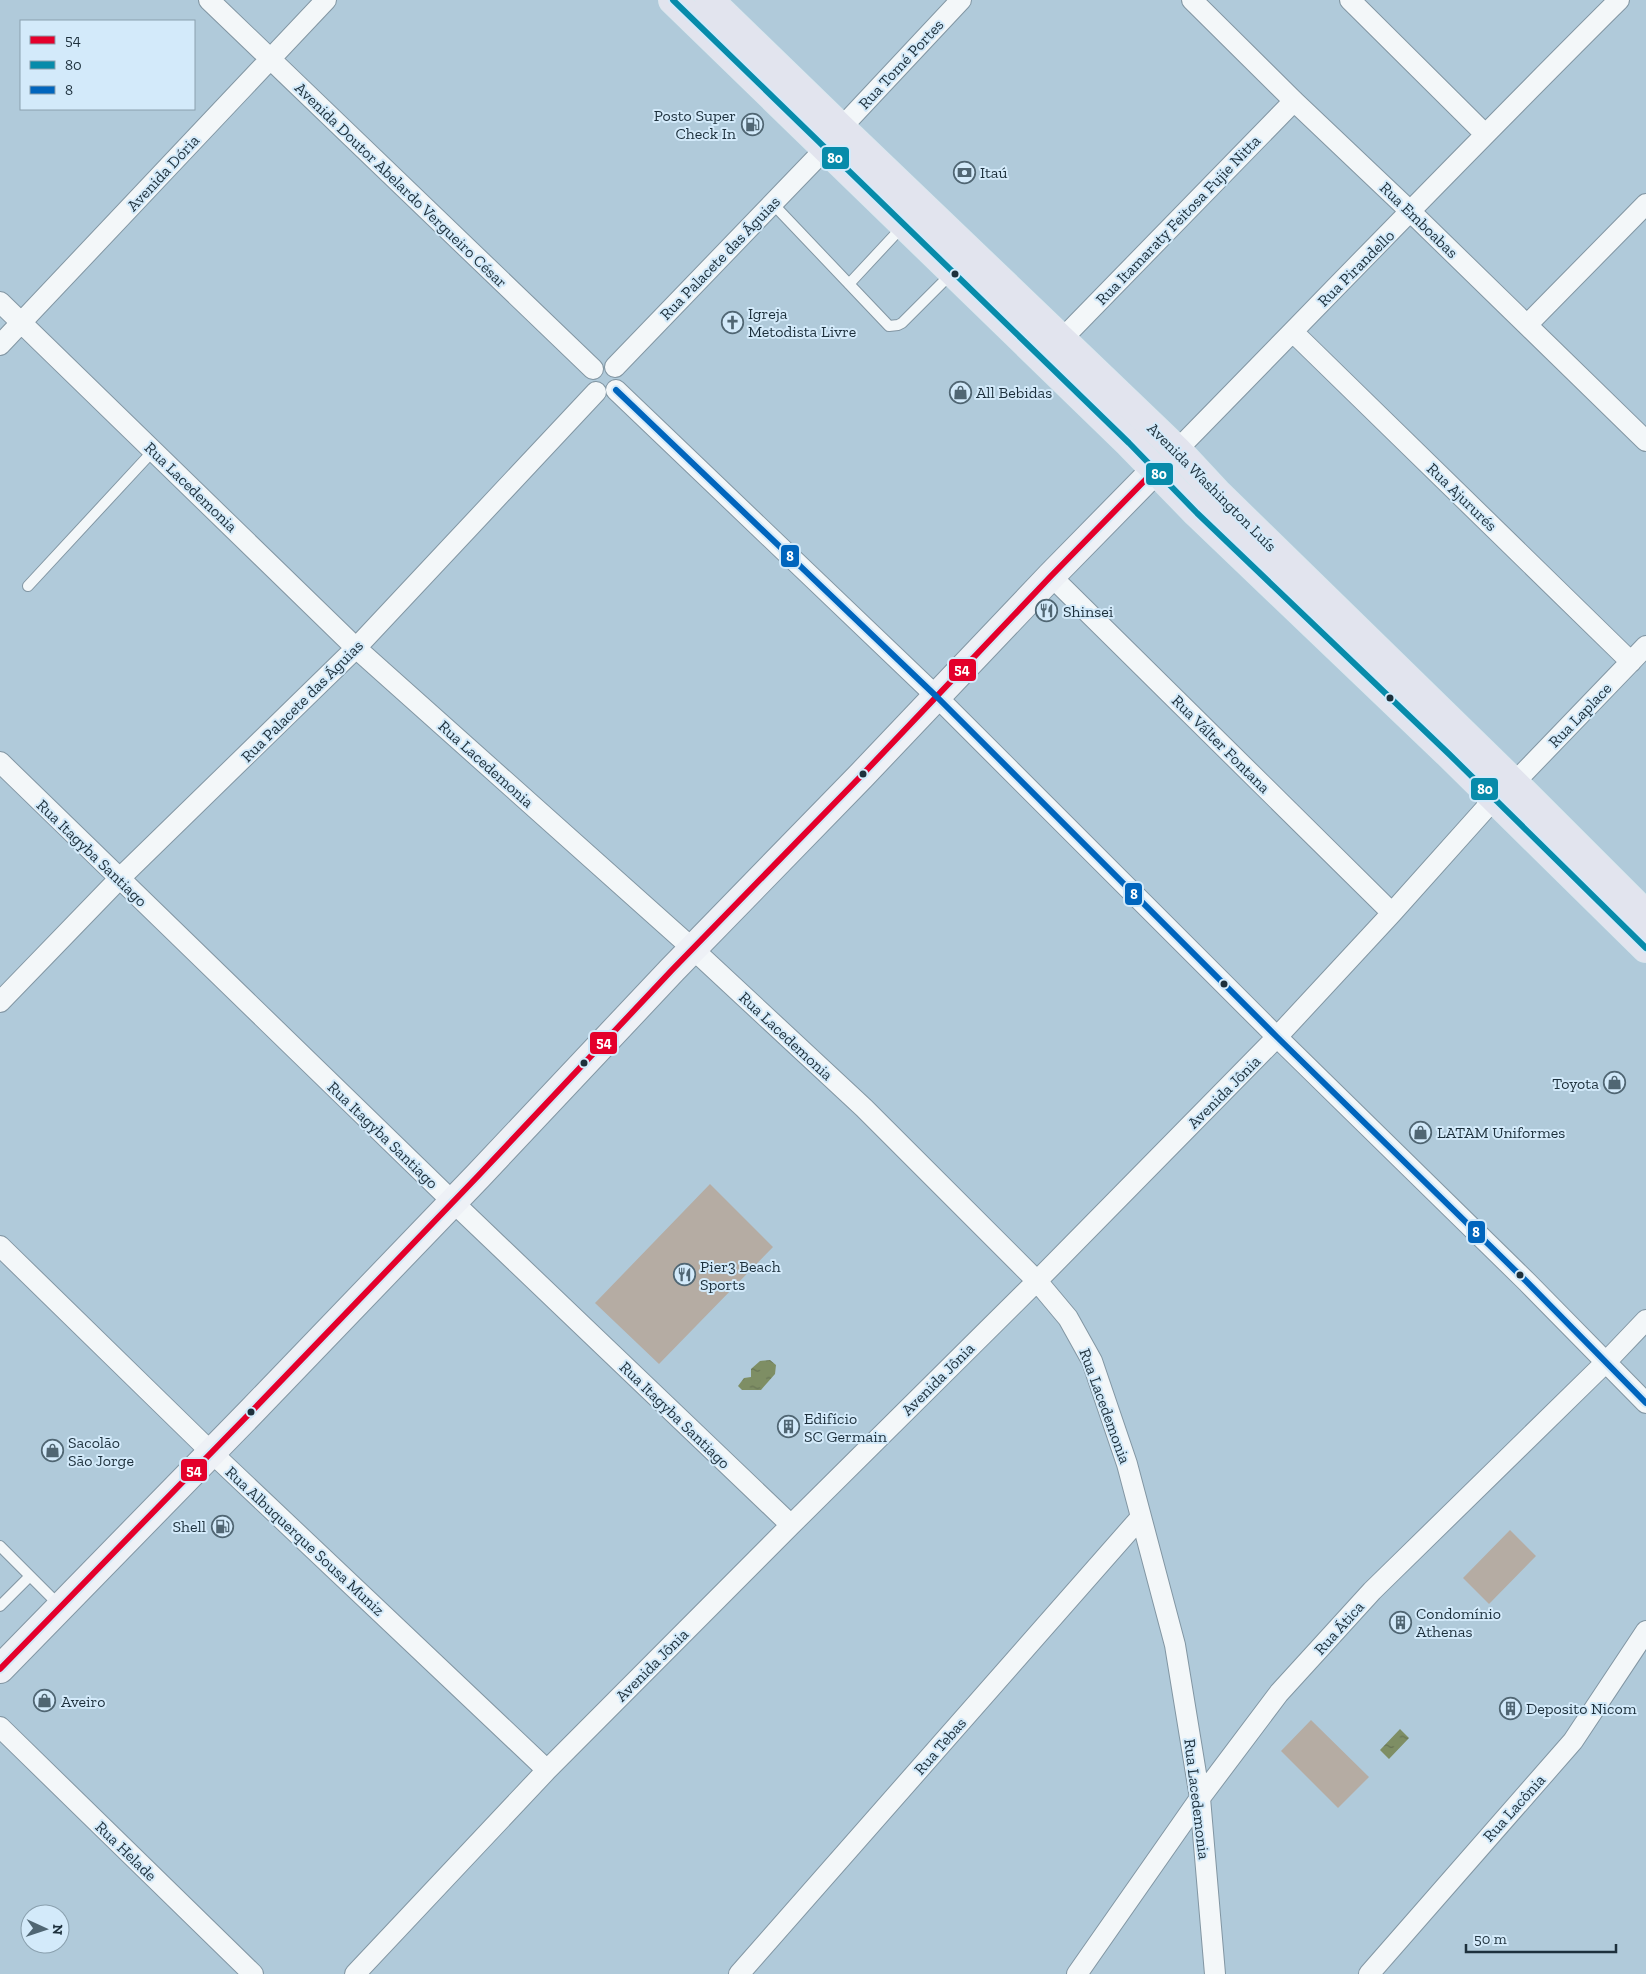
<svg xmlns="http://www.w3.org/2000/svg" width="1646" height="1974" viewBox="0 0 1646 1974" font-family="'Zilla Slab',serif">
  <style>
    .green { fill: #b5aca3 }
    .water { fill: url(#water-ripples) }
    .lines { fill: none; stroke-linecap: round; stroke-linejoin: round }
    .lane-casing { stroke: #8296a3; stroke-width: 12 }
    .street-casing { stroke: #8296a3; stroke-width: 22 }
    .secondary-casing { stroke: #8296a3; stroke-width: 30 }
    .highway-casing { stroke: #dbe7ee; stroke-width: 30 }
    .lane { stroke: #f3f7f9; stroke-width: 10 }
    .street { stroke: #f3f7f9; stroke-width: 20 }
    .secondary { stroke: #eef1f6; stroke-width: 28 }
    .highway { stroke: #e2e4ee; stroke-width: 28 }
    .bus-1-casing { stroke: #d3eafa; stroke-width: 10 }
    .bus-2-casing { stroke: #d3eafa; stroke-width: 10 }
    .bus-3-casing { stroke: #d3eafa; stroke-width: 10 }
    .bus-1 { stroke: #e4002b; stroke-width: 6 }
    .bus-2 { stroke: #078baa; stroke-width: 6 }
    .bus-3 { stroke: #0065bd; stroke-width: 6 }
    .bus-dot { fill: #1d303c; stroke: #d3eafa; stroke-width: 2 }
    .labels { text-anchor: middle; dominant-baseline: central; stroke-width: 4; stroke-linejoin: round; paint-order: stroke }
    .street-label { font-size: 16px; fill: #1d303c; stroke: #d3eafa }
    .poi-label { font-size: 16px; fill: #1d303c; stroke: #d3eafa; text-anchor: start }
    .line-badge { stroke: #d3eafa; stroke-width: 2 }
    .badge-label { font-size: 14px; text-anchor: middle; font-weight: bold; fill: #fff }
  </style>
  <defs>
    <pattern id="water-ripples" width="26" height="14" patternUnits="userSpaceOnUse" patternTransform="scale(1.25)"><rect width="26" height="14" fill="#7e8e64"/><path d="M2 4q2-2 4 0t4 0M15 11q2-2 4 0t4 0" fill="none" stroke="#677454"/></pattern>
  </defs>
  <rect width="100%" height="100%" fill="#b0cada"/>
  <!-- green -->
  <path class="green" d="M710,1184l63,63 -114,117 -64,-61z
    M1510,1530l26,26 -47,48 -26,-26z
    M1311,1720l58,57 -31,31 -57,-57z"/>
  <!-- water -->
  <path class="water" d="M770,1360l6,5 -1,9 -14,16h-19l-4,-4 6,-8 7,-1v-8l9,-8z
    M1400,1729l9,9 -20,21 -9,-9z"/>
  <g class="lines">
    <defs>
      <path id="lane" d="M773,204l116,122 9,-1 4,-2 51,-51
        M849,284l54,-58
        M28,586l125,-135
        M0,1546l60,60
        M0,1606l30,-30"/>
      <path id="street" d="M209,0l384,369
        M1192,0l102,101 117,111 235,229
        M1350,0l135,134
        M841,128l120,-128
        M0,302l356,346 337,301 171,159 173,173 31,37 24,43 35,103 48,181 25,153 15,176
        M1527,325l119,-121
        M1293,332l338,330
        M1062,339l232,-238
        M0,345l326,-345
        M615,367l211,-219
        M616,390l321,307 340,340 250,245 119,121
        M1177,450c147,-150 293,-302 442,-450
        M1051,576l341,337
        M0,762l453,440 338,323
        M1514,783l132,-137
        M0,1002l119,-123 237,-231 240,-256
        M0,1246l211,206 336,318
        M0,1727l253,247
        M355,1974l192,-204 244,-245 246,-244 240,-244 115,-124 102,-114
        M739,1974l402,-457
        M1077,1974l123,-176 79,-105 93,-102 233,-228 41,-43
        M1369,1974l204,-233 73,-110"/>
      <path id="secondary" d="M0,1669l251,-257 227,-236 194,-206 189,-194 190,-200 104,-106"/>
      <path id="highway" d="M673,0l456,443 68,70 252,241 197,194
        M709,0l132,128 336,322 40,43 297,290 132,132"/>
    </defs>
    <!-- lane casing -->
    <use href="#lane" class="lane-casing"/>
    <!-- street casing -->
    <use href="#street" class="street-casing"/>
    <!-- secondary casing -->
    <use href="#secondary" class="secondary-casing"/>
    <!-- highway casing -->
    <use href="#highway" class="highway-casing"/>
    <!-- lane -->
    <use href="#lane" class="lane"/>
    <!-- street -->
    <use href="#street" class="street"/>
    <!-- secondary -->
    <use href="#secondary" class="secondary"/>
    <!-- highway -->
    <use href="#highway" class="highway"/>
    <defs>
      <path id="bus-1" d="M0,1669l251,-257 227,-236 194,-206 189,-194 190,-200 104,-106"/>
      <path id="bus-2" d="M673,0l456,443 68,70 252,241 197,194"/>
      <path id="bus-3" d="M616,390l321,307 340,340 250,245 119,121"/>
    </defs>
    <!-- bus-1 casing -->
    <use href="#bus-1" class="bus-1-casing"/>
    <!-- bus-2 casing -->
    <use href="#bus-2" class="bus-2-casing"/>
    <!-- bus-3 casing -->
    <use href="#bus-3" class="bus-3-casing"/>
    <!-- bus-1 -->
    <use href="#bus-1" class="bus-1"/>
    <!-- bus-2 -->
    <use href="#bus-2" class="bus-2"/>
    <!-- bus-3 -->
    <use href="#bus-3" class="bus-3"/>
  </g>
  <!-- icons -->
  <defs>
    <symbol id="fuel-ring" viewBox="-11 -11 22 22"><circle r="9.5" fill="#d3eafa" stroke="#506673" stroke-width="1.5"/><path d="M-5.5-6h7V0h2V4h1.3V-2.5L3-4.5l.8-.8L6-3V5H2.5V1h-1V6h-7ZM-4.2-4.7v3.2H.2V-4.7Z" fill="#506673"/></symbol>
    <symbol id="bank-ring" viewBox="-11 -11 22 22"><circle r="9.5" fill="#d3eafa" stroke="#506673" stroke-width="1.5"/><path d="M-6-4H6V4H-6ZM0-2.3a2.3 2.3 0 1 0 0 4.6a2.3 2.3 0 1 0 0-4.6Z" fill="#506673"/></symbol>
    <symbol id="church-ring" viewBox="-11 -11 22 22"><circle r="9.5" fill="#d3eafa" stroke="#506673" stroke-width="1.5"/><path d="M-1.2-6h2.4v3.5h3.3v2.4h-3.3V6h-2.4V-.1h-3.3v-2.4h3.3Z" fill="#506673"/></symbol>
    <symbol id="shop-ring" viewBox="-11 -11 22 22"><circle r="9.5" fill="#d3eafa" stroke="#506673" stroke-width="1.5"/><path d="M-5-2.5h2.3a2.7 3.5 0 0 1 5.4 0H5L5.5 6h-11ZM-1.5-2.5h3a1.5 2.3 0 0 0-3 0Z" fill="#506673"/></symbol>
    <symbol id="restaurant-ring" viewBox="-11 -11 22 22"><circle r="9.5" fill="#d3eafa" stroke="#506673" stroke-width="1.5"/><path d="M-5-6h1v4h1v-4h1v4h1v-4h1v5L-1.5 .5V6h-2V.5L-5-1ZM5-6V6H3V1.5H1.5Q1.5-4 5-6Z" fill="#506673"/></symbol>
    <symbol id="building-ring" viewBox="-11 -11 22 22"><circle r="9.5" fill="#d3eafa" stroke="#506673" stroke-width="1.5"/><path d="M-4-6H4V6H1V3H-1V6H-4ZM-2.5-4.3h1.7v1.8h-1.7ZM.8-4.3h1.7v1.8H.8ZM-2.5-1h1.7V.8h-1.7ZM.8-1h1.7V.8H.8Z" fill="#506673"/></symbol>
  </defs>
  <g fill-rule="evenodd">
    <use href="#fuel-ring" x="740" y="112" width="25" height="25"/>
    <use href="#bank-ring" x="952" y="160" width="25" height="25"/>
    <use href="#church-ring" x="720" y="310" width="25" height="25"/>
    <use href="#shop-ring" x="948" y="380" width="25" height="25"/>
    <use href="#restaurant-ring" x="1034" y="598" width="25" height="25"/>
    <use href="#shop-ring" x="1602" y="1070" width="25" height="25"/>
    <use href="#shop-ring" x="1408" y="1120" width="25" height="25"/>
    <use href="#restaurant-ring" x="672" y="1262" width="25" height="25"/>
    <use href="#building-ring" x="776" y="1414" width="25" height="25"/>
    <use href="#shop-ring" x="40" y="1438" width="25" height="25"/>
    <use href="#fuel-ring" x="210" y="1514" width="25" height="25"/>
    <use href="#building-ring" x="1388" y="1610" width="25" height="25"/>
    <use href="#shop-ring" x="32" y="1688" width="25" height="25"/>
    <use href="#building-ring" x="1498" y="1696" width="25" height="25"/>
  </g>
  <!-- markers -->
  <g class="bus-dot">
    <circle cx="955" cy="274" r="4.5"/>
    <circle cx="1390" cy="698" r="4.5"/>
    <circle cx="863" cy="774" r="4.5"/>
    <circle cx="1224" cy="984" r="4.5"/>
    <circle cx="584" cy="1063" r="4.5"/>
    <circle cx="1520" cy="1275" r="4.5"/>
    <circle cx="251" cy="1412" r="4.5"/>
  </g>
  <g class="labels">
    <!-- street labels -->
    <g class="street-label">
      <text transform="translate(901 64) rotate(-47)">Rua Tomé Portes</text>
      <text transform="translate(163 173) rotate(-47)">Avenida Dória</text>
      <text transform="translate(401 185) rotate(44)">Avenida Doutor Abelardo Vergueiro César</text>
      <text transform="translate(1178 220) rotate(-46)">Rua Itamaraty Feitosa Fujie Nitta</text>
      <text transform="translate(1419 220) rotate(44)">Rua Emboabas</text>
      <text transform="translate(720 258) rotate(-46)">Rua Palacete das Águias</text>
      <text transform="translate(1356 268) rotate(-45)">Rua Pirandello</text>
      <text transform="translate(191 487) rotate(44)">Rua Lacedemonia</text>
      <text transform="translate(1212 487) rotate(45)">Avenida Washington Luís</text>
      <text transform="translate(1462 497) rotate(44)">Rua Ajururés</text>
      <text transform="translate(302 701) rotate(-45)">Rua Palacete das Águias</text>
      <text transform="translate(1580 715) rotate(-46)">Rua Laplace</text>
      <text transform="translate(1221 744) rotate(45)">Rua Válter Fontana</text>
      <text transform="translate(486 764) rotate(42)">Rua Lacedemonia</text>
      <text transform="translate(92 853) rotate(44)">Rua Itagyba Santiago</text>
      <text transform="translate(786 1036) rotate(43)">Rua Lacedemonia</text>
      <text transform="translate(1224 1092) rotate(-45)">Avenida Jônia</text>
      <text transform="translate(383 1135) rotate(44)">Rua Itagyba Santiago</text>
      <text transform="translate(938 1379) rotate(-45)">Avenida Jônia</text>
      <text transform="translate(1105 1406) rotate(70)">Rua Lacedemonia</text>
      <text transform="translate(675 1415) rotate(44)">Rua Itagyba Santiago</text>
      <text transform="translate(305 1541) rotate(43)">Rua Albuquerque Sousa Muniz</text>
      <text transform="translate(1339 1628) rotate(-48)">Rua Ática</text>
      <text transform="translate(652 1665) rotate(-45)">Avenida Jônia</text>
      <text transform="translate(940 1746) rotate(-49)">Rua Tebas</text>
      <text transform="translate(1197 1799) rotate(83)">Rua Lacedemonia</text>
      <text transform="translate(1514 1808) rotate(-48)">Rua Lacônia</text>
      <text transform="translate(126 1851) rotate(44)">Rua Helade</text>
    </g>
    <!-- poi labels -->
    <g class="poi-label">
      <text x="736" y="115" text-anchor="end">Posto Super<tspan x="736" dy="18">Check In</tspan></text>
      <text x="980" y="172">Itaú</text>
      <text x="748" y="313">Igreja<tspan x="748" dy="18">Metodista Livre</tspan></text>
      <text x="976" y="392">All Bebidas</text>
      <text x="1063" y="611">Shinsei</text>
      <text x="1599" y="1083" text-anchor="end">Toyota</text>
      <text x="1437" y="1132">LATAM Uniformes</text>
      <text x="700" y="1266">Pier3 Beach<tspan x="700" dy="18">Sports</tspan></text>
      <text x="804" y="1418">Edifício<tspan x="804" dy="18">SC Germain</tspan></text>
      <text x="68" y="1442">Sacolão<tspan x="68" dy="18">São Jorge</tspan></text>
      <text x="206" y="1526" text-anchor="end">Shell</text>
      <text x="1416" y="1613">Condomínio<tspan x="1416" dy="18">Athenas</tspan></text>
      <text x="61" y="1701">Aveiro</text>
      <text x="1526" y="1708">Deposito Nicom</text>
    </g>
  </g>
  <g class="line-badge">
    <rect x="821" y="146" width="29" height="24" rx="5" fill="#078baa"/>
    <rect x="1145" y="462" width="29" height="24" rx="5" fill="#078baa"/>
    <rect x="780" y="544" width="20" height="24" rx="5" fill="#0065bd"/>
    <rect x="948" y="658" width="29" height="24" rx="5" fill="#e4002b"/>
    <rect x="1470" y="777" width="29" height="24" rx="5" fill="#078baa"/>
    <rect x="1124" y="882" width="19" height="24" rx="5" fill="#0065bd"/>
    <rect x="589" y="1031" width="29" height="24" rx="5" fill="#e4002b"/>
    <rect x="1467" y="1220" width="19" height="24" rx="5" fill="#0065bd"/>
    <rect x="180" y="1458" width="28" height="24" rx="5" fill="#e4002b"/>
  </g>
  <g class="badge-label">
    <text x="835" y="163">80</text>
    <text x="1159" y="479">80</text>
    <text x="790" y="561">8</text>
    <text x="962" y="674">54</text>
    <text x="1485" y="794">80</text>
    <text x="1134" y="899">8</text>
    <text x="604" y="1047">54</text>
    <text x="1476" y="1237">8</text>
    <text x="194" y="1475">54</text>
  </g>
  <!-- legend -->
  <rect x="20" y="20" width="175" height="90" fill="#d3eafa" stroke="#8aa0ae"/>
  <rect x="30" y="36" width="25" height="8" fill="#e4002b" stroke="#8aa0ae"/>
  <text x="65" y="45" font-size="15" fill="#1d303c">54</text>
  <rect x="30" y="61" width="25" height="8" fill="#078baa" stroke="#8aa0ae"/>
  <text x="65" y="70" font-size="15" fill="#1d303c">80</text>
  <rect x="30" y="86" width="25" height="8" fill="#0065bd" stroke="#8aa0ae"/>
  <text x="65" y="95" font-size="15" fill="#1d303c">8</text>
  <!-- north arrow -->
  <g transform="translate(45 1929) rotate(93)"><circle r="24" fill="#d3eafa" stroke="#8aa0ae"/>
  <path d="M0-4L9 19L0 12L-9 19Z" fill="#506673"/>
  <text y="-8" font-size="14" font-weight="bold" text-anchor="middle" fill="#1d303c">N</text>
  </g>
  <!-- scale -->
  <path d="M1466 1944v8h150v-8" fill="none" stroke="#1d303c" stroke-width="2.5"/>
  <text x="1474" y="1944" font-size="15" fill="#1d303c" stroke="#d3eafa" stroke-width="4" paint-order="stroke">50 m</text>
</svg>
